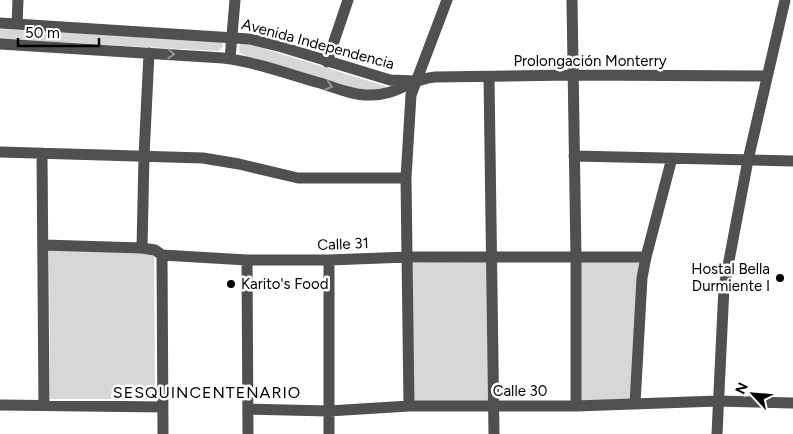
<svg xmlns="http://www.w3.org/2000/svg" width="793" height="434" viewBox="0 0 793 434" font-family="Figtree,sans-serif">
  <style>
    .green { fill: #d7d7d7 }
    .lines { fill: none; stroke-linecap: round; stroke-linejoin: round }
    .minor { stroke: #505050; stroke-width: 11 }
    .oneway { stroke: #969696 }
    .poi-dot { fill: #000; stroke: #fff; stroke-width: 2 }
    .labels { text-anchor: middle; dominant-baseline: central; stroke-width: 5; stroke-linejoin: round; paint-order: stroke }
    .street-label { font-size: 15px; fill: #000; stroke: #fff }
    .poi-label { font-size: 15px; fill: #000; stroke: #fff; text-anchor: end }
    .neighbourhood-label { font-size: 16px; letter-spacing: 1px; fill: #000; stroke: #fff }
  </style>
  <rect width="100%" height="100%" fill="#fff"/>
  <!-- green -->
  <path class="green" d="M0,29l222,13 1,5 -5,4 -218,-12z
    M243,42l142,44 3,3 -23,1 -22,-5 -99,-30 -5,-3 1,-8z
    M49,248l105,4 1,147h-105z
    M578,261h58l4,3 -10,137 -51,2z
    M488,262l4,136 -5,6 -71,-1 -5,-6v-134z"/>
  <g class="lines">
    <!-- minor -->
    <path class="minor" d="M572,0l4,257v149
      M0,23l250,16 32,8 108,33 25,1
      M17,24l1,-24
      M0,44l223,14c33,4 65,16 97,25 16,5 32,12 49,12 27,1 41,-16 66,-18l137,-2 195,1
      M230,59l5,-59
      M327,62l21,-62
      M489,77l5,357
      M0,152l203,6 36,6 59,14h108
      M42,153l2,252
      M574,156l219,5
      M43,245l99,3 13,2 7,5 85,5h82l79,-3h238
      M142,248l2,-92 5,-103
      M162,255l1,179
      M247,260l1,174
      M635,404l7,-126 4,-21 26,-99
      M0,405l163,2
      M409,406l-3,-228 5,-83 36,-95
      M248,409l81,2 80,-5h167l142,-5 75,2
      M329,434v-174
      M717,434l7,-147 24,-127 37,-160"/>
  </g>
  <!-- one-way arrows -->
  <defs><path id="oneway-chevron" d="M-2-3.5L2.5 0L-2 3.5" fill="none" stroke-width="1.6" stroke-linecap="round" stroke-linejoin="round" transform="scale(1.25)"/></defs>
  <g class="oneway">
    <use href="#oneway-chevron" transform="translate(171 54) rotate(3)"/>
    <use href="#oneway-chevron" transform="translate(329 86) rotate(17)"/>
  </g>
  <!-- markers -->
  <g class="poi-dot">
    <circle cx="780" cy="278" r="5"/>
    <circle cx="231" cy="284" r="5"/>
  </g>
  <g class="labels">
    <!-- street labels -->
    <g class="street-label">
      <text transform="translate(318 44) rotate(15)">Avenida Independencia</text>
      <text x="590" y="61">Prolongación Monterry</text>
      <text transform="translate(343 244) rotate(-2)">Calle 31</text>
      <text x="520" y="391">Calle 30</text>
    </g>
    <!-- poi labels -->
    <g class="poi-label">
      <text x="770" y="269">Hostal Bella<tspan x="770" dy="17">Durmiente I</tspan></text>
      <text x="241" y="284" text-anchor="start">Karito's Food</text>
    </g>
    <!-- neighbourhood labels -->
    <g class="neighbourhood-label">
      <text x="207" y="392">SESQUINCENTENARIO</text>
    </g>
  </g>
  <!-- north arrow -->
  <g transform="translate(753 394) rotate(296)" stroke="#ffffff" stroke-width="4" paint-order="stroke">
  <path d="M0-4L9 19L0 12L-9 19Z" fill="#000000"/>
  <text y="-8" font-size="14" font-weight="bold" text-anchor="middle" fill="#000000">N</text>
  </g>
  <!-- scale -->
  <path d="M18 38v8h81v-8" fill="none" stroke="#000000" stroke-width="2.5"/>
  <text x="25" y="38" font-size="15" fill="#000000" stroke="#ffffff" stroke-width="4" paint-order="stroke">50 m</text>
</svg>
